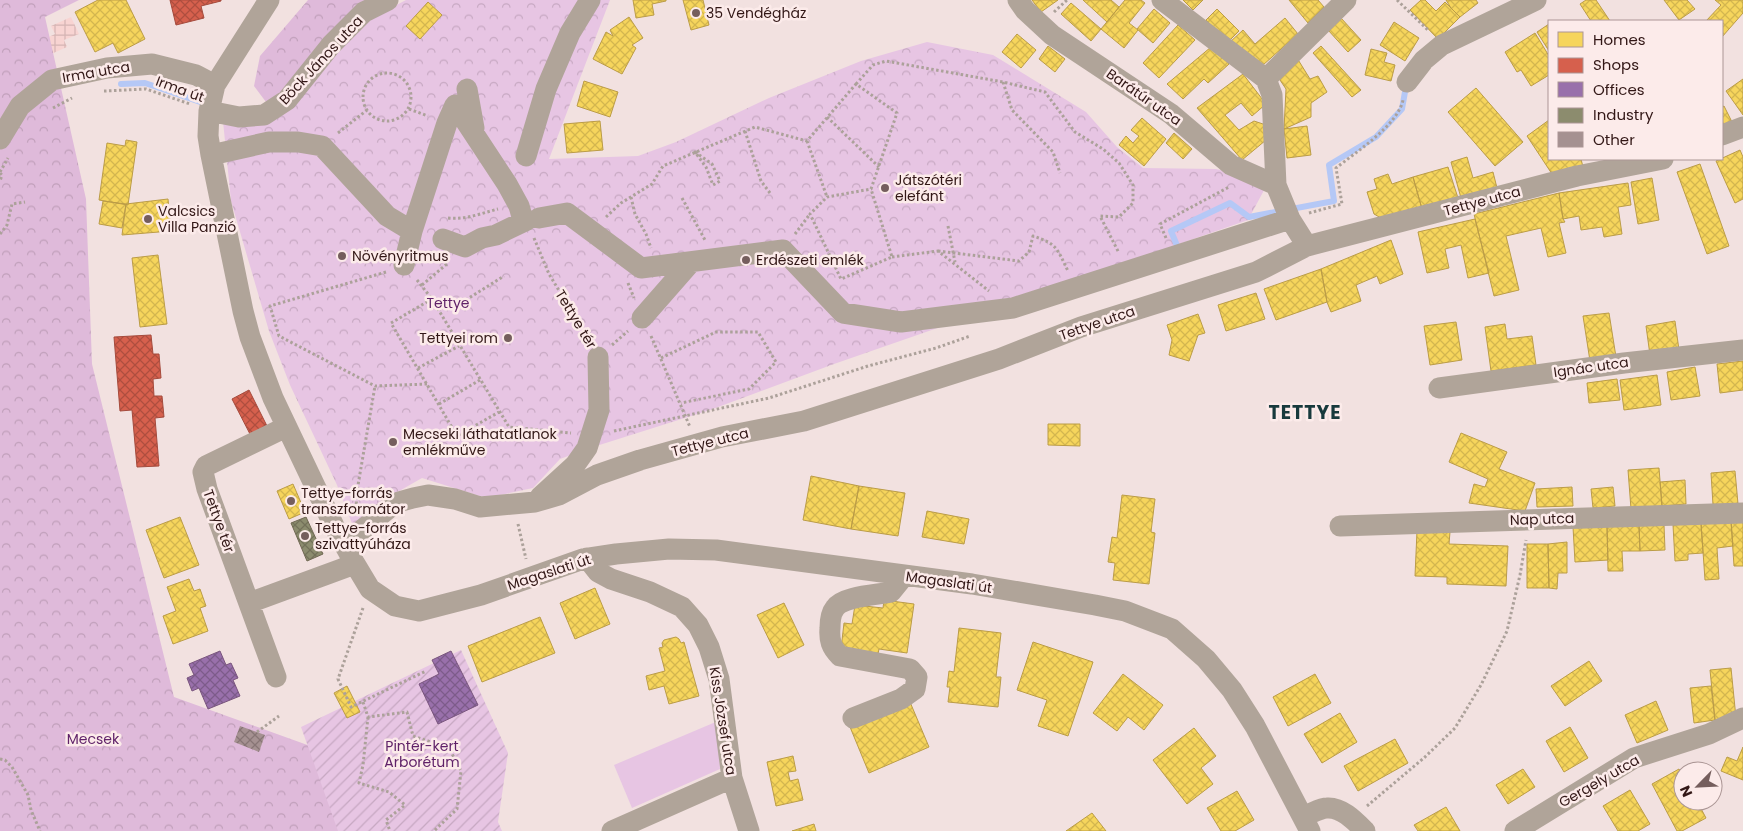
<svg xmlns="http://www.w3.org/2000/svg" width="1743" height="831" viewBox="0 0 1743 831" font-family="Poppins,sans-serif">
  <style>
    .industrial { fill: url(#industrial-grid) }
    .grass { fill: #e7c5e3 }
    .forest { fill: url(#forest-crowns) }
    .park { fill: url(#park-crowns) }
    .garden { fill: url(#garden-furrows) }
    .homes { fill: url(#homes-cross-hatch); stroke: #bb9c47 }
    .shops { fill: url(#shops-cross-hatch); stroke: #a54a3c }
    .offices { fill: url(#offices-cross-hatch); stroke: #7a557e }
    .industry { fill: url(#industry-cross-hatch); stroke: #716954 }
    .lines { fill: none; stroke-linecap: round; stroke-linejoin: round }
    .stream { stroke: #b5c8f6; stroke-width: 6 }
    .building { fill: url(#building-cross-hatch) }
    .path { stroke: #aca19a; stroke-width: 3; stroke-dasharray: 2.5 2.5; stroke-linecap: butt }
    .minor { stroke: #b0a499; stroke-width: 21 }
    .poi-dot { fill: #755e5d; stroke: #fcebea; stroke-width: 2 }
    .labels { text-anchor: middle; dominant-baseline: central; stroke-width: 5; stroke-linejoin: round; paint-order: stroke }
    .poi-label { font-size: 14px; fill: #321716; stroke: #fcebea; text-anchor: start }
    .street-label { font-size: 14px; fill: #321716; stroke: #fcebea }
    .park-label { font-size: 14px; fill: #602269; stroke: #fcebea }
    .district-label { font-size: 19px; font-weight: bold; letter-spacing: 1px; fill: #183a3d; stroke: #fcebea }
  </style>
  <defs>
    <pattern id="industrial-grid" width="8" height="8" patternUnits="userSpaceOnUse" patternTransform="scale(1.25)"><rect width="8" height="8" fill="#f8d4d2"/><path d="M0 4h8M4 0v8" fill="none" stroke="#d5b5b4"/></pattern>
    <pattern id="forest-crowns" width="20" height="18" patternUnits="userSpaceOnUse" patternTransform="scale(1.25)"><rect width="20" height="18" fill="#dfbada"/><path d="M2 6a3 3 0 1 1 6 0M12 15a3 3 0 1 1 6 0" fill="none" stroke="#c09fba"/></pattern>
    <pattern id="park-crowns" width="20" height="18" patternUnits="userSpaceOnUse" patternTransform="scale(1.25)"><rect width="20" height="18" fill="#e7c5e3"/><path d="M2 6a3 3 0 1 1 6 0M12 15a3 3 0 1 1 6 0" fill="none" stroke="#c7a8c2"/></pattern>
    <pattern id="garden-furrows" width="10" height="10" patternUnits="userSpaceOnUse" patternTransform="scale(1.25)"><rect width="10" height="10" fill="#e7c5e3"/><path d="M-1 1l2-2M0 10L10 0M9 11l2-2" fill="none" stroke="#c7a8c2"/></pattern>
    <pattern id="homes-cross-hatch" width="8" height="8" patternUnits="userSpaceOnUse" patternTransform="scale(1.25)"><rect width="8" height="8" fill="#f6d55c"/><path d="M0 0l8 8M0 8l8-8" fill="none" stroke="#d3b64f"/></pattern>
    <pattern id="shops-cross-hatch" width="8" height="8" patternUnits="userSpaceOnUse" patternTransform="scale(1.25)"><rect width="8" height="8" fill="#d6604d"/><path d="M0 0l8 8M0 8l8-8" fill="none" stroke="#ae4e3f"/></pattern>
    <pattern id="offices-cross-hatch" width="8" height="8" patternUnits="userSpaceOnUse" patternTransform="scale(1.25)"><rect width="8" height="8" fill="#9970ab"/><path d="M0 0l8 8M0 8l8-8" fill="none" stroke="#7d5b8a"/></pattern>
    <pattern id="industry-cross-hatch" width="8" height="8" patternUnits="userSpaceOnUse" patternTransform="scale(1.25)"><rect width="8" height="8" fill="#8c8c6e"/><path d="M0 0l8 8M0 8l8-8" fill="none" stroke="#737159"/></pattern>
    <pattern id="building-cross-hatch" width="8" height="8" patternUnits="userSpaceOnUse" patternTransform="scale(1.25)"><rect width="8" height="8" fill="#a59191"/><path d="M0 0l8 8M0 8l8-8" fill="none" stroke="#877575"/></pattern>
  </defs>
  <rect width="100%" height="100%" fill="#f2e1e0"/>
  <!-- industrial -->
  <path class="industrial" d="M71,17l8,17 -15,6 3,7 -27,12 -6,-15 21,-10 -4,-8z"/>
  <!-- grass -->
  <path class="grass" d="M718,721l2,48 -88,39 -18,-43z"/>
  <!-- forest -->
  <path class="forest" d="M0,0h79l-34,17 41,182 6,165 82,333 139,50 46,84h-359z
    M308,0h65l-104,106 -15,-20 6,-30z"/>
  <!-- park -->
  <path class="park" d="M406,0h204l-61,159 89,-3 38,-14 93,-44 92,-37 66,-19 66,13 93,57 31,35 26,21 73,1 53,12 -21,39 -414,144 -124,46 -120,38 -30,11 -27,29 -47,10 -64,-20 -35,20 -34,28 -16,-41 -47,-100 -21,-54 -38,-130 -8,-80 58,-5 83,-94z"/>
  <!-- garden -->
  <path class="garden" d="M461,650l47,103 -10,69 4,9h-164l-37,-104z"/>
  <!-- homes -->
  <path class="homes" d="M98,0h28l19,39 -27,14 -5,-10 -18,9 -20,-40z
    M633,0h33v1l-14,3 2,11 -18,3z
    M683,0h20l6,25 -18,5z
    M1032,0h26l-17,12z
    M1083,0h28l8,7 -12,15z
    M1125,0h16l4,3 -16,20 9,7 -14,18 -23,-19z
    M1183,0h20l-10,10z
    M1289,0h29l6,7 -16,16z
    M1421,0h4l11,11 9,-9 15,15 -22,22 -28,-29z
    M1446,0h30l2,3 -18,14 -9,-9z
    M1586,0h10l14,21h-19l-11,-17z
    M1664,0h23l8,9 -16,11z
    M1715,0h28v13l-21,24v-16h-16l15,-16z
    M428,2l14,13 -22,24 -14,-13z
    M1071,3l30,26 -10,12 -30,-27z
    M1154,9l16,14 -17,20 -16,-14z
    M1217,9l22,22 -11,11 -22,-22z
    M629,17l14,21 -11,7 4,3 -14,26 -29,-15 13,-27 7,4 -3,-6z
    M1285,18l13,16 -35,31 -34,-22 14,-13 12,14z
    M1341,18l20,22 -13,12 -20,-22z
    M1394,22l25,16 -14,23 -25,-16z
    M1549,24v27l-12,-19z
    M1178,25l17,15 -36,38 -16,-15z
    M1535,33l14,23v19l-18,11 -10,-16 -4,2 -12,-20z
    M1017,34l19,16 -15,18 -19,-16z
    M1048,46l17,13 -10,13 -16,-13z
    M1321,46l40,44 -9,7 -39,-44z
    M1211,47l18,17 -21,19 -4,-4 -21,20 -16,-15z
    M1371,49l16,4 -3,9 11,3 -4,16 -26,-6z
    M1297,58l13,21 8,-3 9,16 -16,11v14l-27,12 2,-40 -8,-12z
    M1243,74l23,30 -14,12 -11,-13 -16,12 14,15 15,-9 12,4v15l-24,20 -45,-52z
    M1743,79v36l-17,-24z
    M584,81l34,11 -8,25 -33,-11z
    M1476,88l47,54 -28,24 -47,-54z
    M1724,106l9,18 -11,5v-22z
    M1142,118l24,21 -22,27 -25,-21 7,-9 7,7 6,-7 -8,-6z
    M1549,120v39h32l2,8 -31,7 -25,-38z
    M600,121l3,29 -36,3 -3,-29z
    M1307,126l4,29 -24,3 -3,-29z
    M1174,133l18,16 -9,10 -17,-16z
    M126,140l11,2 -9,63 -29,-5 8,-57 18,3z
    M1740,150l3,7v42l-8,4 -19,-42z
    M1467,157l6,21 20,-6 4,16 -36,10 -10,-36z
    M1700,164l29,82 -22,8 -30,-82z
    M1448,167l10,31 -36,11 -9,-32z
    M1388,174l4,10 21,-7 9,32 -41,9 -7,-4 -7,-22 10,-3 -3,-10z
    M1652,178l7,42 -21,4 -7,-42z
    M1628,183l3,22 -13,2 4,27 -18,3 -2,-10 -21,3 -2,-14 -16,3 -4,-26z
    M1559,193l4,26 2,3 -6,1 7,30 -18,4 -7,-29 -35,8 13,54 -25,6 -20,-82z
    M168,199l3,32 -49,4 4,-31z
    M103,201l23,3 -4,24 -23,-4z
    M1475,219l14,54 -21,5 -7,-33 -16,4 4,19 -22,5 -9,-41z
    M1391,240l12,34 -23,10 -3,-8 -21,9 5,16 -30,11 -4,-10 -6,-33z
    M158,255l9,69 -27,3 -8,-69z
    M1321,269l6,33 -51,18 -12,-31z
    M1256,293l9,26 -39,12 -8,-26z
    M1609,313l7,44 -26,4 -7,-45z
    M1198,314l7,19 -7,2 -9,26 -20,-6 3,-15 -5,-15z
    M1675,321l4,29 -29,5 -4,-29z
    M1456,322l6,38 -32,5 -6,-39z
    M1505,324l2,15 25,-3 4,29 -45,6 -6,-44z
    M1743,361v29l-23,3 -3,-29z
    M1695,367l5,29 -29,4 -4,-28z
    M1657,375l4,30 -37,5 -4,-30z
    M1617,379l3,21 -31,3 -2,-20z
    M1048,424h32v22l-32,-1z
    M1461,433l46,19 -8,17 36,14 -10,28 -56,-8 5,-19 11,3 3,-8 -39,-17z
    M1659,468l3,38 -31,3 -3,-39z
    M1735,471l3,33 -25,1 -2,-32z
    M811,476l48,10 -8,43 -48,-9z
    M1685,480l1,24 -24,2 -2,-24z
    M293,484l12,28 -16,7 -12,-28z
    M859,486l46,7 -7,43 -47,-7z
    M1572,487l1,19 -36,1 -1,-18z
    M1613,487l2,19 -22,2 -2,-19z
    M1122,495l33,4 -4,33 4,1 -6,51 -36,-4 2,-17 -7,-1 4,-25 5,1z
    M927,511l42,8 -5,25 -42,-7z
    M180,517l19,48 -35,13 -18,-48z
    M1743,520v46h-9l-3,-45z
    M1731,521l2,25 -16,2 2,31 -14,1 -4,-57z
    M1701,523l2,30 -15,1v6l-13,1 -2,-36z
    M1639,525h25l1,25 -25,1z
    M1639,525l1,26h-18l1,20h-15l-1,-45z
    M1607,526l1,34 -33,2 -2,-35z
    M1417,531l33,1 -1,12 59,2 -2,40 -59,-2v-7l-32,-1z
    M1567,542v31h-9l-1,16 -8,-1 -1,-44z
    M1527,544h21l1,44h-22z
    M189,579l5,12 6,-2 6,17 -6,2 8,23 -35,13 -10,-28 13,-5 -9,-24z
    M595,588l15,36 -35,15 -15,-36z
    M884,600l30,4 -7,49 -28,-4 -1,5 -37,-5 3,-26 8,1 3,-19 28,3z
    M784,603l20,42 -26,13 -21,-43z
    M540,617l15,36 -73,29 -14,-36z
    M959,628l42,5 -5,44h5l-3,30 -50,-5 2,-15h-3l2,-16 5,1z
    M676,637l3,2 2,4 3,-1 15,54 -30,8 -5,-18 -15,4 -3,-14 19,-5 -6,-23 4,-1 -1,-4 2,-3z
    M1033,642l60,20 -25,74 -30,-10 9,-26 -30,-10z
    M1589,661l13,20 -37,25 -14,-20z
    M1731,668l5,50 -21,2 -5,-50z
    M1123,674l40,31 -19,25 -16,-13 -11,14 -24,-18z
    M1315,674l16,29 -43,23 -15,-29z
    M347,686l13,26 -13,6 -13,-25z
    M1711,686l4,34 -21,3 -4,-35z
    M1656,701l12,29 -31,13 -12,-28z
    M910,702l19,45 -60,26 -19,-46z
    M1340,713l17,29 -35,21 -18,-29z
    M1570,727l18,31 -24,14 -18,-31z
    M1194,728l22,28 -15,12 12,16 -26,20 -34,-44z
    M1395,739l13,24 -50,28 -14,-25z
    M1743,747v33l-22,-9 6,-14 10,4z
    M793,756l3,15 -8,1 2,9 8,-2 5,21 -27,6 -9,-44z
    M1523,769l12,18 -27,17 -12,-19z
    M1679,769l4,7v25h14l9,17 -24,13h-5l-25,-47z
    M1630,790l20,34 -12,7h-20l-15,-25z
    M1237,791l17,29 -19,11h-14l-14,-23z
    M1446,807l14,24h-42l-4,-6z
    M1092,813l14,18h-40z
    M814,824l2,7h-24z"/>
  <!-- shops -->
  <path class="shops" d="M170,0h51v1l-20,5 3,12 -28,7z
    M151,335l2,19h6l2,24 -8,1 1,17h8l2,21 -9,1 4,48 -22,1 -5,-57 -12,1 -6,-74z
    M249,390l19,38 -17,8 -19,-37z"/>
  <!-- offices -->
  <path class="offices" d="M220,651l6,14 5,-2 7,15 -5,2 7,16 -32,13 -9,-21 -7,3 -5,-13 7,-3 -5,-11z
    M451,651l27,54 -40,19 -19,-40 20,-10 -7,-14z"/>
  <!-- industry -->
  <path class="industry" d="M306,517l17,37 -16,7 -16,-38z"/>
  <g class="lines">
    <!-- stream -->
    <path class="stream" d="M121,84l24,-1 61,21
      M1178,248l-7,-17 59,-28 19,14 85,-16 -5,-36 47,-28 26,-28 4,-23"/>
  </g>
  <!-- building -->
  <path class="building" d="M240,726l25,9 -6,17 -25,-10z"/>
  <g class="lines">
    <!-- path -->
    <path class="path" d="M1397,0l32,31
      M1054,12l13,-12
      M363 97a24 24 0 1 1 48 0a24 24 0 1 1-48 0Z
      M1003,82l9,28 41,42 7,21
      M856,84l17,-19 13,-4 117,21 42,10 30,40 28,17 16,14 14,22v18l-14,14 -19,-1 19,37
      M104,91l42,-2 44,15
      M53,108l19,-10
      M409,109l19,7
      M827,117l52,50
      M745,131l16,50 9,12
      M338,133l29,-23
      M807,141l20,56
      M695,152l17,12 8,17 -7,4 -7,-18z
      M0,172l8,-14
      M0,173l2,2 -2,6
      M631,197l4,17 11,20 5,14
      M682,198l23,42
      M1309,213l33,-9 -6,-36c20,-16 62,-43 67,-68
      M606,217l15,-14 31,-19 11,-18 92,-39 52,14 49,-57 41,29 -26,76 -44,8 -17,17 31,65 51,-22 -21,-68
      M448,218c18,2 34,-5 50,-9
      M948,226l7,36
      M0,234l7,-9 5,-21 13,-2
      M795,234l15,-20
      M534,238l15,36 40,66
      M1166,238l-6,-14 69,-37
      M938,251l81,10 10,-9 4,-16c25,8 24,13 35,35
      M892,257l46,-6 51,40
      M386,272l-116,34 9,30 96,50 52,-2
      M417,280l15,19 77,128 62,6
      M628,283l6,15
      M422,285l26,-22
      M432,299l-41,24 66,113 42,-24
      M453,308l51,-32
      M651,336l39,91
      M612,345l16,-14
      M661,358l55,-26h42l18,30 -27,27 -68,14
      M418,368l41,-22
      M439,404l41,-24
      M614,431l155,-33 99,-32 68,-18 34,-12
      M356,509l1,-18 18,-105
      M518,524l8,35
      M363,608l-25,71 13,28 75,-36
      M363,702l5,15 39,-5 6,24 36,12 12,23 -4,38 -23,22
      M368,717l-5,48 -4,18 30,9 16,13 -19,15 4,11
      M257,732l22,-16
      M0,759l5,1 7,7 16,28 3,15 9,21
      M1367,806l58,-49 30,-29 26,-43 26,-54 13,-56 6,-35"/>
    <!-- minor -->
    <path class="minor" d="M269,0l-54,85 -6,26 -1,25 3,19 32,156 7,26 23,61 61,128 21,38 15,25 25,17 24,5 62,-16 102,-36 33,-5 53,-5 47,1 256,34 123,21 30,6 47,18 34,30 26,31 23,36 55,105
      M1018,0l7,10 27,25 119,79 60,51 45,20
      M1162,0l104,79 6,16 4,90 14,34 17,27
      M1266,79l80,-79
      M1407,82l17,-22 18,-15 94,-45
      M467,89l7,39
      M209,111l30,6 25,-2 23,-15 44,-55 33,-33 24,-12
      M1722,135l21,-8
      M0,139l20,-33 32,-26 55,-12 45,-4 44,11 19,10
      M211,155l58,-13h29l24,4 65,70 25,15
      M526,156l20,-67 24,-56 20,-33
      M539,218l28,-5 74,55 142,-18 60,63 58,9 112,-14 277,-89
      M443,239l22,8 17,-9 14,-3 31,-15
      M404,265l8,-34 35,-108 8,-18 52,79 12,22 4,14
      M642,318l49,-56
      M1439,388l185,-25 119,-13
      M540,497l35,-32 12,-17 12,-38 -1,-53
      M1340,526l403,-13
      M350,556l12,-26 33,-27 18,-5 15,-3 27,4 25,8 55,-5 24,-7 38,-20 43,-15 82,-23 82,-16 195,-62 82,-32 175,-55 51,-26 270,-70 86,-17
      M587,558l11,14 13,7 39,13 32,15 16,18 11,22 10,32 13,99 17,53
      M249,603l106,-39
      M276,677l-69,-188 -4,-17 3,-6 80,-39
      M853,718l48,-19 14,-10 2,-12 -7,-8 -70,-13c-9,-9 -11,-16 -10,-28 0,-6 1,-15 5,-20 8,-12 42,-13 56,-16l13,-16
      M1304,816c7,-2 16,-8 23,-8 15,-1 28,13 38,23
      M612,831l120,-53
      M1515,831l119,-73 75,-24 34,-16"/>
  </g>
  <!-- markers -->
  <g class="poi-dot">
    <circle cx="696" cy="13" r="5"/>
    <circle cx="885" cy="188" r="5"/>
    <circle cx="148" cy="219" r="5"/>
    <circle cx="342" cy="256" r="5"/>
    <circle cx="746" cy="260" r="5"/>
    <circle cx="508" cy="338" r="5"/>
    <circle cx="393" cy="442" r="5"/>
    <circle cx="291" cy="501" r="5"/>
    <circle cx="305" cy="536" r="5"/>
  </g>
  <g class="labels">
    <!-- poi labels -->
    <g class="poi-label">
      <text x="706" y="13">35 Vendégház</text>
      <text x="895" y="180">Játszótéri<tspan x="895" dy="16">elefánt</tspan></text>
      <text x="158" y="211">Valcsics<tspan x="158" dy="16">Villa Panzió</tspan></text>
      <text x="352" y="256">Növényritmus</text>
      <text x="756" y="260">Erdészeti emlék</text>
      <text x="498" y="338" text-anchor="end">Tettyei rom</text>
      <text x="403" y="434">Mecseki láthatatlanok<tspan x="403" dy="16">emlékműve</tspan></text>
      <text x="301" y="493">Tettye-forrás<tspan x="301" dy="16">transzformátor</tspan></text>
      <text x="315" y="528">Tettye-forrás<tspan x="315" dy="16">szivattyúháza</tspan></text>
    </g>
    <!-- street labels -->
    <g class="street-label">
      <text transform="translate(321 60) rotate(-47)">Böck János utca</text>
      <text transform="translate(96 72) rotate(-10)">Irma utca</text>
      <text transform="translate(180 89) rotate(20)">Irma út</text>
      <text transform="translate(1144 97) rotate(35)">Barátúr utca</text>
      <text transform="translate(1482 201) rotate(-15)">Tettye utca</text>
      <text transform="translate(576 319) rotate(59)">Tettye tér</text>
      <text transform="translate(1097 323) rotate(-19)">Tettye utca</text>
      <text transform="translate(1591 367) rotate(-8)">Ignác utca</text>
      <text transform="translate(710 442) rotate(-14)">Tettye utca</text>
      <text transform="translate(1542 519) rotate(-2)">Nap utca</text>
      <text transform="translate(219 521) rotate(70)">Tettye tér</text>
      <text transform="translate(549 572) rotate(-18)">Magaslati út</text>
      <text transform="translate(949 582) rotate(8)">Magaslati út</text>
      <text transform="translate(723 721) rotate(81)">Kiss József utca</text>
      <text transform="translate(1599 781) rotate(-30)">Gergely utca</text>
    </g>
    <!-- park labels -->
    <g class="park-label">
      <text x="448" y="303">Tettye</text>
      <text x="93" y="739">Mecsek</text>
      <text x="422" y="746">Pintér-kert<tspan x="422" dy="16">Arborétum</tspan></text>
    </g>
    <!-- district labels -->
    <g class="district-label">
      <text x="1305" y="412">TETTYE</text>
    </g>
  </g>
  <!-- legend -->
  <rect x="1548" y="20" width="175" height="140" fill="#fcebea" stroke="#ab9695"/>
  <rect x="1558" y="32" width="25" height="15" fill="#f6d55c" stroke="#ab9695"/>
  <text x="1593" y="45" font-size="15" fill="#321716">Homes</text>
  <rect x="1558" y="58" width="25" height="15" fill="#d6604d" stroke="#ab9695"/>
  <text x="1593" y="70" font-size="15" fill="#321716">Shops</text>
  <rect x="1558" y="82" width="25" height="15" fill="#9970ab" stroke="#ab9695"/>
  <text x="1593" y="95" font-size="15" fill="#321716">Offices</text>
  <rect x="1558" y="108" width="25" height="15" fill="#8c8c6e" stroke="#ab9695"/>
  <text x="1593" y="120" font-size="15" fill="#321716">Industry</text>
  <rect x="1558" y="132" width="25" height="15" fill="#a59191" stroke="#ab9695"/>
  <text x="1593" y="145" font-size="15" fill="#321716">Other</text>
  <!-- north arrow -->
  <g transform="translate(1698 786) rotate(246)"><circle r="24" fill="#fcebea" stroke="#ab9695"/>
  <path d="M0-4L9 19L0 12L-9 19Z" fill="#755e5d"/>
  <text y="-8" font-size="14" font-weight="bold" text-anchor="middle" fill="#321716">N</text>
  </g>
</svg>
